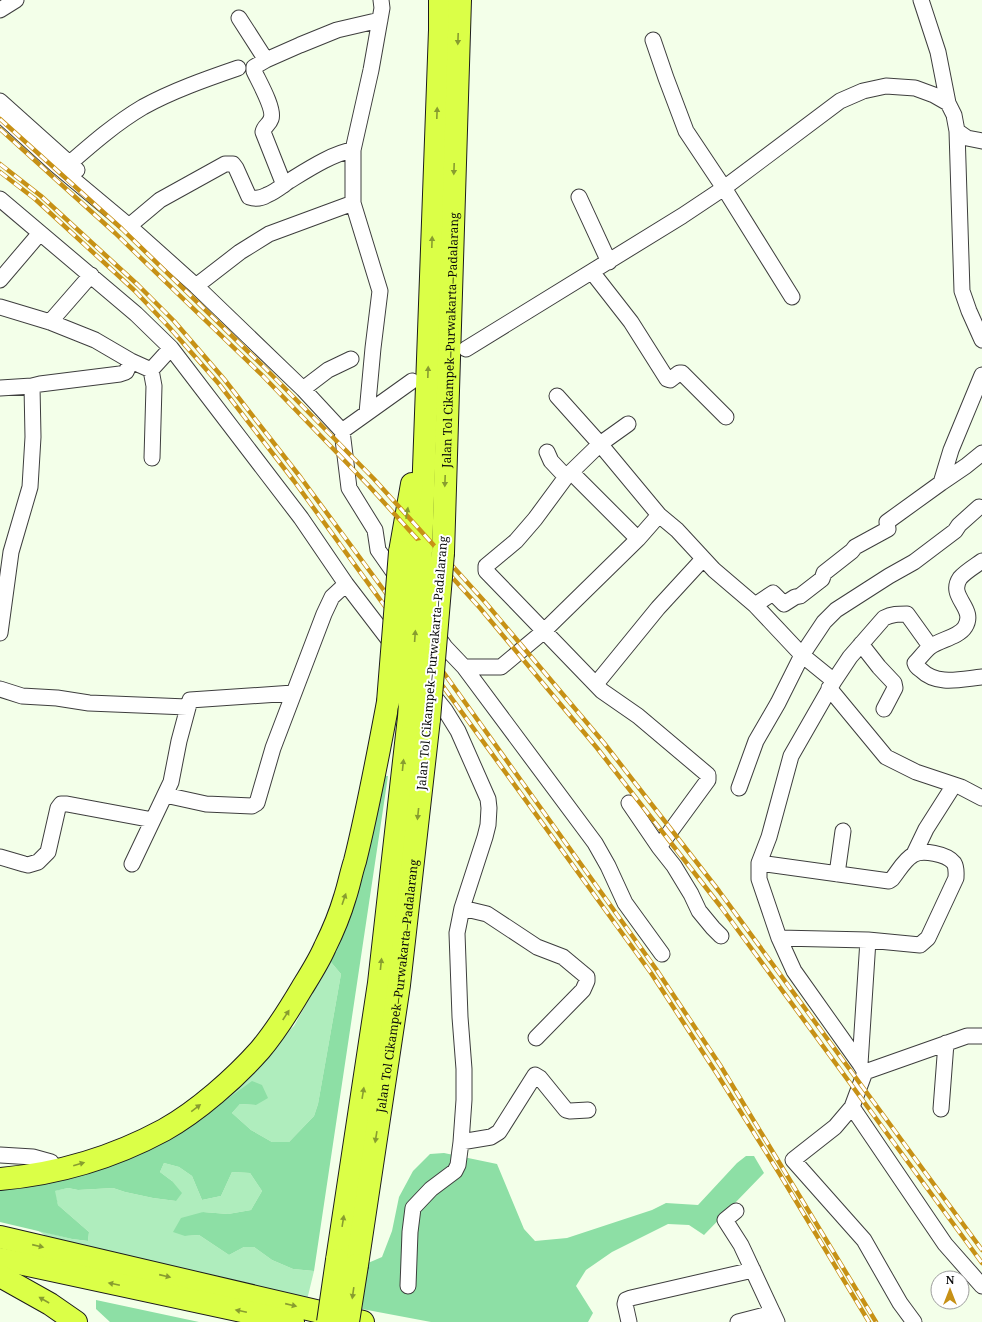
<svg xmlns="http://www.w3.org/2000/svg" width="982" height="1322" viewBox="0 0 982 1322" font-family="'Noto Serif',serif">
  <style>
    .green { fill: #afedbd }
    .forest { fill: #8ddfa5 }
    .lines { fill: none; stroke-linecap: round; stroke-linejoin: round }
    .street-casing { stroke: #3e3e3e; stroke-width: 17 }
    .highway-casing { stroke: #1c1c1c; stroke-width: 24 }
    .street { stroke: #fff; stroke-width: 15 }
    .highway { stroke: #dbff47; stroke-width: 22 }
    .rail-casing { stroke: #c79116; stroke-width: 4.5 }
    .rail { stroke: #fff; stroke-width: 3; stroke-dasharray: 9; stroke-linecap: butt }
    .highway-bridge-casing { stroke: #1c1c1c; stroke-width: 24; stroke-linecap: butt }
    .highway-bridge { stroke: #dbff47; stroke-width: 22 }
    .oneway { fill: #889d2f }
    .labels { text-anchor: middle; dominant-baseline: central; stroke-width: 4; stroke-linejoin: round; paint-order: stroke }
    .street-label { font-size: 12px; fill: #0b0b0b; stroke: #fff }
  </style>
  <rect width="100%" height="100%" fill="#f3ffe9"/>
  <!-- green -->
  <path class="green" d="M330,961l11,13 -23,130 -4,12 -25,26h-17l-21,-12 -19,-17 8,-9 16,1 6,-20 -54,28 57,-59 29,-28z
    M164,1163l15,4 13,9 10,24 19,-4 11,-24 18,1 12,18 -11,19 -23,4 -25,-2 -18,24 14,-1 30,20 15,-8h10l18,13 21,9 21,2 -7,29 -250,-57 -20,-13 35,9 16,2 1,-9 -31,-27 -4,-14 14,-3 10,2 35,-2 12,4 28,6 23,3 -4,-20 -12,-9z"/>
  <!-- forest -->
  <path class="forest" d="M379,775l9,1 -74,495 -21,-2 -21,-9 -18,-13h-10l-15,8 -30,-20 -14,1 -12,-4 8,-14 22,-6 25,2 23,-4 11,-19 -12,-18 -18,-1 -11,24 -19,4 -10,-24 -13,-9 -15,-4 -4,9 12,9 10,12 -6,8 -23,-3 -28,-6 -12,-4 -35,2 -10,-2 -13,3 3,14 31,27 -1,9 -16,-2 -72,-17v-32l21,-3 187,-74 44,-32 10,4 6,13 -12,7 -16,-1 -8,9 19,17 21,12h17l25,-26 4,-12 23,-130 -11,-13z
    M444,1153l53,11 27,65 11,12 32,-3 85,-28 14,-7 32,2 39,-42 9,-7h8l10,17 -60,62 -15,-10 -21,-1 -56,28 -26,18 -10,16 17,27 -5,9h-157l-69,-13 6,-46 14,-6 10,-26 7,-34 14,-26 17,-17z
    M96,1300l103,22h-89l-14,-13z"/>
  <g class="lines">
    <defs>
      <path id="street" d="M921,0l17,52 10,51
        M0,10l16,-10
        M239,18l27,42
        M653,40l13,38 20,53 38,57 68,109
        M0,101l77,69
        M0,114l56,51 73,61 67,60 107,103 39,42 70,-50
        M957,131l10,7 15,3
        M70,163c23,-20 46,-40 73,-56 29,-16 63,-28 95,-39
        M284,185l-21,-53c1,-6 6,-7 8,-13 4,-10 -13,-39 -17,-48v-4l12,-7 34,-15 37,-15 43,-10
        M579,197l30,65
        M0,199l136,115 35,34 130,170 45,66 49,64
        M129,226l31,-26 65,-36h8l3,4 13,29c6,2 13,1 18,-2 8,-3 15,-9 22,-14 18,-11 44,-28 64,-31
        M592,272l39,50 36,57 3,1 9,-7h3l44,44
        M0,280l40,-47
        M196,286l44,-34 29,-18 84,-31
        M0,307l50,15 45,18 36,21 20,9 20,-22
        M50,322l41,-47
        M466,349l216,-133 42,-28 116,-87 23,-10 23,-5 29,2 19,7 14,8 6,12 3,16 5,160 7,20 13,29
        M151,370l3,16 -2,72
        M0,388l32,-2 8,-2 80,-10 6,-2 5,-11
        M303,389l25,-19 23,-11
        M557,396l43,48 59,71 18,15 37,40 41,35 47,50 32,26
        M367,413l6,-65 7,-57 -27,-88v-53l18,-80 11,-62 -1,-8
        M628,424l-28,20 -34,33 -31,42 -19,22 -30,25v5l116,120 36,25 70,59v5l-49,67
        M342,431l7,57 26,42 3,20 21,30
        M547,452l4,9 15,16
        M571,472l67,67
        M941,483l10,-33 31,-75
        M659,515l-21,24 -95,93 -42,35h-37l131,176 13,23 17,37 37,51
        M982,561c-7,5 -17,11 -22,17 -13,19 17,30 5,49 -6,10 -26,13 -35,20 -6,5 -10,11 -15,16 1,4 3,5 6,7 16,16 40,9 61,7
        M755,605l18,-12 11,11 11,-7 5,-1 22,-17 2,-6 28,-22 3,-4 33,-18 -1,-7 54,-39 25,-17 16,-13
        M434,631l11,16 19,20
        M0,633l11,-81 19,-65 3,-50 -1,-51
        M861,644l18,23 15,16 1,5 -11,21
        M596,684l62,-76 45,-49
        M829,688l57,69 30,15 45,15 21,11
        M0,689l22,7 35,2 32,5 98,4
        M739,788l17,-47 22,-38 24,-48 22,-33 12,-12 53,-34 25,-14 41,-31 4,-6 20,-18
        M165,795l41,9 46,2 5,-3 16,-55 51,-134 8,-17 14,-13
        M629,803l30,44 15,19 17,28 8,17 14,17 8,8
        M914,854l12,-25 28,-44
        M0,857l24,7 4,1 10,-3 10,-10 10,-44 3,-4h6l86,16
        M759,863l130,18 3,-2c6,-7 12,-19 21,-24 9,-6 34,-1 41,8 3,5 2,10 2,15l-28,60 -8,7 -52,-5 -89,-2
        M132,864l39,-82 8,-41 11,-41 103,-7
        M837,874l6,-43
        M462,908l25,6 50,33 26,10 24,20v4l-4,9 -47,48
        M860,1064l8,-124
        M865,1072l102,-36h15
        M852,1107l93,137 37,42
        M941,1109l5,-66
        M461,1142l30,-5 8,-5 36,-57 5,3 26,32 4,1 18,-1
        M0,1155l33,2 18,5
        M736,1211l-11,9 16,25 36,77
        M408,1286l2,-54 3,-24 18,-19 24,-18 3,-6 3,-23 3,-42v-31l-4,-52 -3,-84 5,-25 23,-71 3,-12 1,-17 -1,-9 -30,-68 -13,-21 -16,-20
        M629,1322l-4,-18 1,-4 5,-2 122,-28
        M738,1322l35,-9
        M914,1322l-14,-19 -36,-63 -71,-80 42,-33 17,-20 13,-35 -5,-8 -66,-93 -15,-33 -20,-59v-16l10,-26 22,-81 43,-75 16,-24 34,-39c8,-4 14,-4 23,-4l23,32"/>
      <g id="highway">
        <path d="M421,551l19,-521v-30"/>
        <path d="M400,552l12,-68"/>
        <path id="s1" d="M443,553l17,-553"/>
        <path d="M0,1179c57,-5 114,-22 164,-49 34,-19 71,-52 96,-80 16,-19 29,-40 42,-62 8,-13 17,-27 23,-41 8,-16 15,-33 20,-50 4,-12 6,-24 10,-36 13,-52 23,-106 33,-159"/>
        <path d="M0,1237l363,85"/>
        <path d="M0,1259l293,63"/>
        <path d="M337,1260l42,-277 30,-266"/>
        <path id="s2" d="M357,1265l42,-280 30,-266"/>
        <path d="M0,1276l50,28 26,18"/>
      </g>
    </defs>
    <!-- street casing -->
    <use href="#street" class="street-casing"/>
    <!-- highway casing -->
    <use href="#highway" class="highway-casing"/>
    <!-- street -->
    <use href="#street" class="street"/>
    <!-- highway -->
    <use href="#highway" class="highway"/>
    <defs>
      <path id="rail" d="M0,119l122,110 143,139 109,111 111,123 119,141 115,148 263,359
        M0,129l115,104 147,142 107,111 111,122 117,140 124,159 261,356
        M0,164l41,32 97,89 36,36 50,58 77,99 110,149 245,342 64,96 156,257
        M0,172l35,27 100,92 34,36 50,57 75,97 357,492 66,101 62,99 90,149"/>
    </defs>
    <!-- rail casing -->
    <use href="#rail" class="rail-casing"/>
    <!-- rail -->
    <use href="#rail" class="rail"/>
    <defs>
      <path id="highway-bridge" d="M388,702l12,-150
        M409,717l12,-166
        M429,719l14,-166
        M328,1322l9,-62
        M348,1322l9,-57"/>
    </defs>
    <!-- highway-bridge casing -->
    <use href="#highway-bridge" class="highway-bridge-casing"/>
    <!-- highway-bridge -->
    <use href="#highway-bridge" class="highway-bridge"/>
  </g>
  <!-- one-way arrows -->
  <defs><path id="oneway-solid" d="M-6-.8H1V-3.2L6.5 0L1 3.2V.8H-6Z"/></defs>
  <g class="oneway">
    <use href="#oneway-solid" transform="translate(458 39) rotate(92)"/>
    <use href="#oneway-solid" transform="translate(437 113) rotate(-88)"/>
    <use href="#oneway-solid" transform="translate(454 169) rotate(92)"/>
    <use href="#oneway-solid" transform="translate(432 242) rotate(-88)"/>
    <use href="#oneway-solid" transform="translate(428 372) rotate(-88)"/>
    <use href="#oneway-solid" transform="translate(445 481) rotate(92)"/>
    <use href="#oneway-solid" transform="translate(407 513) rotate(-80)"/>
    <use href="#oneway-solid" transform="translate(415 636) rotate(-86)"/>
    <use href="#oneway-solid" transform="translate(403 765) rotate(-84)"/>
    <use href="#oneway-solid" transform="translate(418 814) rotate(96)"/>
    <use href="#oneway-solid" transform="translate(344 899) rotate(-71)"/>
    <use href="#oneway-solid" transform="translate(381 964) rotate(-84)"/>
    <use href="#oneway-solid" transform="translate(286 1015) rotate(-57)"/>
    <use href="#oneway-solid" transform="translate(363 1093) rotate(-81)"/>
    <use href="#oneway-solid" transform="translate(196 1108) rotate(-37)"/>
    <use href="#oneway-solid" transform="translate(376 1137) rotate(99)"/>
    <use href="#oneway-solid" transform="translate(79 1164) rotate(-16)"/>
    <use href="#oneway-solid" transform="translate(343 1221) rotate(-81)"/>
    <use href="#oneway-solid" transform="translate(38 1246) rotate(13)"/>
    <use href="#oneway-solid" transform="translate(165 1276) rotate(13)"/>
    <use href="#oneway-solid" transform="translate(114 1284) rotate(-168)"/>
    <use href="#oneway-solid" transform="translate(353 1293) rotate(98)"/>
    <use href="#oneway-solid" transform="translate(44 1300) rotate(-150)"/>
    <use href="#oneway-solid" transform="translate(291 1305) rotate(13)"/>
    <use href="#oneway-solid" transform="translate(241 1311) rotate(-168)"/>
  </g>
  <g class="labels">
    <!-- street labels -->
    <g class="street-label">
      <text stroke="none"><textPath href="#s1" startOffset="213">Jalan Tol Cikampek–Purwakarta–Padalarang</textPath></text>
      <text transform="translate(432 663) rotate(-85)">Jalan Tol Cikampek–Purwakarta–Padalarang</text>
      <text stroke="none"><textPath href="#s2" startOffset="282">Jalan Tol Cikampek–Purwakarta–Padalarang</textPath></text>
    </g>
  </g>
  <!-- north arrow -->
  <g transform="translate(950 1290)"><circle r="19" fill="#ffffff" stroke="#9d9d9d"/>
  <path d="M0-3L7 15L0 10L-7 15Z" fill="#c79116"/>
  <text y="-6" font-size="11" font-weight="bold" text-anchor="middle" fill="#0b0b0b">N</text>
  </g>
</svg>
